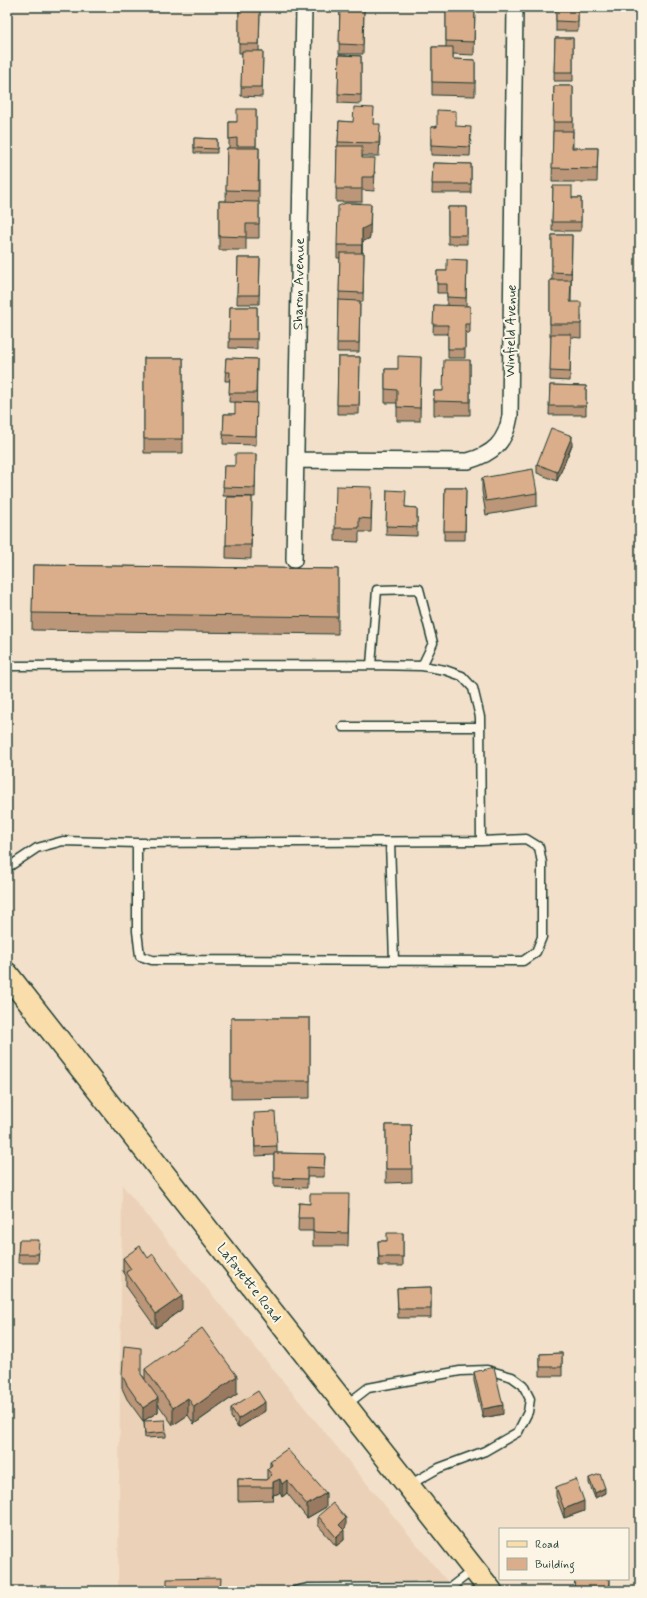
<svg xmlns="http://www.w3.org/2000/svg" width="647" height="1598" viewBox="0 0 647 1598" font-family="Mynerve,sans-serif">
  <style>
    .built { fill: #ebd1b7 }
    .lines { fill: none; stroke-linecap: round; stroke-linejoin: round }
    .service-casing { stroke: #1f3d34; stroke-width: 11 }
    .minor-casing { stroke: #1f3d34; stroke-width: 18 }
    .primary-casing { stroke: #1f3d34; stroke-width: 25 }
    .service { stroke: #fcf5e5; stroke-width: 8 }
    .minor { stroke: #fcf5e5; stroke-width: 15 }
    .primary { stroke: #f9deab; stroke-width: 22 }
    .wall { fill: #bb9678; stroke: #1f3d34 }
    .shaded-wall { fill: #997a61; stroke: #1f3d34 }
    .building { fill: #daae8b; stroke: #1f3d34 }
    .labels { text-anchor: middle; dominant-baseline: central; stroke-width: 4; stroke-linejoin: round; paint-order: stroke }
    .street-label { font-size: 14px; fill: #1f3d34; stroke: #fcf5e5 }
  </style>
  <rect width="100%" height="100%" fill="#f2e0ca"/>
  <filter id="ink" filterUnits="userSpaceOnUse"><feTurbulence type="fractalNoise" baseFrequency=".025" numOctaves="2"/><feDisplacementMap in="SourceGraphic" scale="8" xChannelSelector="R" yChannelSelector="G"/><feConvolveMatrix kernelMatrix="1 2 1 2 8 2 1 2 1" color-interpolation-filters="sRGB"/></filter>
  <g filter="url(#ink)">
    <!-- built -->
    <path class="built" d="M122,1185l333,406h-337z"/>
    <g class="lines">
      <defs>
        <path id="service" d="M7,666l364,-1 51,1 11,-23 -14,-54 -42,1 -6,75
          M422,666l23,4 17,6 11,12 7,29 1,124 45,-2 13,8 3,16v74l-6,15 -13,9 -371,-1 -12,-4 -3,-25v-88l344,-2
          M343,727h137
          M390,842l4,119
          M7,868l30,-20 26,-7 74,2
          M346,1405l22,-17 92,-17 27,-1 25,7 11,8 7,14 -2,13 -10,20 -33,19 -46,17 -30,17
          M295,1591l14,-3 142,-1 22,-17"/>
        <path id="minor" d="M296,460l172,1c25,-7 38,-19 42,-45l5,-409
          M294,560l10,-553"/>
        <path id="primary" d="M7,974l484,617"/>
      </defs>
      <!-- service casing -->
      <use href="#service" class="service-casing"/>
      <!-- minor casing -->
      <use href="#minor" class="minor-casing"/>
      <!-- primary casing -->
      <use href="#primary" class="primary-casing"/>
      <!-- service -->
      <use href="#service" class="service"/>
      <!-- minor -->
      <use href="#minor" class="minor"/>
      <!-- primary -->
      <use href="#primary" class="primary"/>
    </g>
    <!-- wall -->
    <path class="wall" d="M340,7h24l-1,47h-24z
      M446,7h29l-1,48 -21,-1v5l22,1v36l-43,-1v-48h14z
      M556,7h22v24h-22z
      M239,10l21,1 -1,40h4l-1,46 -21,-1 1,-43h-3z
      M555,38h18v43h-19z
      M339,55l22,1v48l-23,-1z
      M554,86h19v62h25l-1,34h-45z
      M256,109v39h3v90h-13v12h-27v-49h7l1,-53h2v-26h8z
      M339,121l34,3 7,13 -1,19h-17v2l13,14 -1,19 -12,-1v12h-26l1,-56h1z
      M456,126l15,10 -1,20 -39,-1v-28z
      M194,138l23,1v14h-23z
      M433,163l38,1v29h-39z
      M553,186l19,12h9v33h-29z
      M448,207h19v37h-19z
      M552,235h20l-1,67 10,14v22l-10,-1 -1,44 -20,-1 1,-43h-1v-57h2z
      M370,238l-8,4v11h2l-1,49h-3l-1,50h-22l1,-52h1l1,-42h-3v-13z
      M238,258h22l-1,46h-22z
      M467,260l-1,46h4v27h-5v25h-17v-24h-15l1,-29 13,1v-13h-10v-22h10z
      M230,307h27v42l-28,-1z
      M338,357h22l-1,57h-22z
      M421,357l-1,64h-23v-18h-12v-34h13z
      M144,358h39v95h-39z
      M226,358l31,1 -1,86 -33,-1 1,-30h11l20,-11 -26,-1 1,-21h-5z
      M470,360v55h-36v-24h9z
      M550,385l36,1v29h-37z
      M572,445l-15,36 -20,-8v-9z
      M256,454l-1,43 -32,-1 1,-30h11z
      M482,478l55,15v13l-51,9 -4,-24z
      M445,488h21l-1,52h-21z
      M387,490l18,17 12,1v28l-31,-1z
      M227,497h25l-1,62 -25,-1z
      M372,500l-1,32h-12v10l-24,-1v-13z
      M33,565l305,4v65l-306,-4z
      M231,1018h79v80l-79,1z
      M254,1122l23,24v7l48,1 -1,23h-17v11l-33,-1v-32l-19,1z
      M386,1125h25l1,57 -26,1z
      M299,1203l50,5 -1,38h-35v-15h-15z
      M403,1233v33h-24l-1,-25h9z
      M19,1240l20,9 -1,14h-20z
      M123,1258l59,51 -26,19 -30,-42v-10l-3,-5z
      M431,1287v31h-33l-1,-30z
      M562,1353v23h-22v-22z
      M145,1369l92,25 -43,30 -6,-9 -15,10 -15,-21v8l-15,9 -16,-22 -5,-11v-13l19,-1 4,5z
      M474,1372l29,42 -20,4 -9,-37z
      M231,1408l34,3 -27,17 -7,-11z
      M144,1421l22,11v5l-21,1z
      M270,1461l56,46 -19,11 -20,-25 -5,4 -2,-4 -7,2v5l-35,1v-22l28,1 1,-1v-10l3,-2z
      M589,1478l16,15 -10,5 -6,-15z
      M556,1487l28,24 -20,7 -8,-22z
      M318,1516l28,11 -3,3 1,10 -8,6 -18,-21z
      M575,1579h35v12h-36z"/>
    <!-- shaded-wall -->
    <path class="shaded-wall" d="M371,204l-1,34 -8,4v17v-30z
      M572,436v9l-15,36v-9z
      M182,1296v13l-26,19v-14z
      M237,1376v18l-43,30v-17z
      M158,1398v14l-15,9v-13z
      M188,1398v17l-15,10v-17z
      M265,1402v9l-27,17v-9z
      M503,1405v9l-20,4v-9z
      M280,1479v14l-7,2v5v-18z
      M287,1480v13l-5,4v-13z
      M605,1488v5l-10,5v-5z
      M326,1493v14l-19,11v-13z
      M584,1501v10l-20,7v-9z
      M346,1518v9l-7,7v-9z
      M344,1530v10l-8,6v-9z"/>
    <!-- building -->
    <path class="building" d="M340,7h24l-1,38 -24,-1z
      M446,7h29l-1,35 -28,-1z
      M556,7h22v15l-22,-1z
      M239,10l21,1 -1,33h-20z
      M555,38h18v34h-19z
      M432,47h21v12l22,1v23l-43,-1z
      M242,51h21l-1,36h-21z
      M339,55l22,1v39l-23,-1z
      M554,86h19v36h-20z
      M354,107l20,1 -1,16h7l-1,19 -41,-1 1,-21 14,1z
      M237,109h19v37h-19v-8l-8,1v-17h8z
      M437,110l19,1v15l15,1 -1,20 -39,-2v-18h6z
      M553,131h20l-1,17h26l-1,21 -45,-1z
      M194,138l23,1v10l-23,-1z
      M337,146h25v12h13l-1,19h-12v12h-26z
      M227,148h32l-1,43 -32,-1z
      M433,163l38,1v20h-39z
      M553,186h19v12h9v24h-29z
      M219,201l40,1v22h-13v13l-27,-1z
      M346,203l25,1 -1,21 -8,4v16h-25l1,-39z
      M448,207h19v28h-19z
      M552,235h20l-1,38 -19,-1z
      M340,253h24l-1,40 -24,-1z
      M238,258h22l-1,37h-22z
      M447,259l20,1 -1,38 -19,-1v-13h-10v-13h10z
      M550,280h21l-1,22h11v22h-31z
      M338,300l22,1 -1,42h-22z
      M434,305l36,1v18h-5v25h-17v-24h-15z
      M230,307h27v32h-28z
      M551,334h20l-1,38 -20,-1z
      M398,356l23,1 -1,51 -23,-1v-17l-12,-1v-20h13z
      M338,357h22l-1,48h-22z
      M144,358h39v81h-39z
      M226,358l31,1 -1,34h-27l1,-21h-5z
      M444,360h26v42l-36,-1v-10h9z
      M550,385l36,1v20h-37z
      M235,402l22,1 -1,33 -33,-1 1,-21h11z
      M551,428l21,8 -15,36 -20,-8z
      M235,454h21l-1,34 -32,-1 1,-21h11z
      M533,469l4,24 -51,8 -4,-23z
      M336,486l36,1 -1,32 -12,-1v10h-24z
      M445,488h21l-1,43h-21z
      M387,490l19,1 -1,16 12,1v19l-31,-1z
      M227,497h25l-1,48h-25z
      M33,565l305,4v48l-306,-4z
      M231,1018h79v63h-79z
      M275,1112l2,34 -22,1 -1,-34z
      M386,1125h25l1,44h-26z
      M274,1153l51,1 -1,14 -17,-1v12l-33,-1z
      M310,1194h39l-1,39 -35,-1v-14h-15l1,-15 11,1z
      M387,1233h16v24h-24l-1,-16h9z
      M19,1240h20l-1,14h-20z
      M140,1246l8,12 5,-4 29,42 -26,18 -30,-42 5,-3 -8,-11z
      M431,1287v22h-33l-1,-21z
      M202,1328l35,48 -43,31 -6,-9 -15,10 -28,-39z
      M124,1346l17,2v26l17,24 -15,10 -16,-23 -5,-10z
      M562,1353v14h-22v-13z
      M494,1367l9,38 -20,4 -9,-37z
      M258,1391l7,11 -27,17 -7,-11z
      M165,1420l1,12 -21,2 -1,-13z
      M287,1449l39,44 -19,12 -20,-25 -5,4 -2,-5 -7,3v5h-35v-8l28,1 6,-5 -5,-6 5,-4 -2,-4z
      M600,1474l5,14 -10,5 -6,-15z
      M576,1479l8,22 -20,8 -8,-22z
      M333,1503l13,15 -7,7 5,5 -8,7 -18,-21z
      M221,1578l-1,13h-53v-12z
      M575,1579h35l-1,12 -35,-3z"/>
  </g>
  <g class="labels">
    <!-- street labels -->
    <g class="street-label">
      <text transform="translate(299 284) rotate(-89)">Sharon Avenue</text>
      <text transform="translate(511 331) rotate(-89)">Winfield Avenue</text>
      <text transform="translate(249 1283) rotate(52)">Lafayette Road</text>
    </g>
  </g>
  <!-- margin -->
  <rect width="647" height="1598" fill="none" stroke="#fcf5e5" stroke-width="24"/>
  <rect x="12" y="12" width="623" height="1574" fill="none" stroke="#1f3d34" stroke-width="1.5" filter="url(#ink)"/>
  <!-- legend -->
  <rect x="499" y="1528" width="130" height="52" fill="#fcf5e5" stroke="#a4ab9e"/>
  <rect x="507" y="1541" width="20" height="6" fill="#f9deab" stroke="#a4ab9e"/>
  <text x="535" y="1548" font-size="12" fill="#1f3d34">Road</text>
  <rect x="507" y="1558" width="20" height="12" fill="#daae8b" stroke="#a4ab9e"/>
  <text x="535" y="1568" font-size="12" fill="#1f3d34">Building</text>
</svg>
